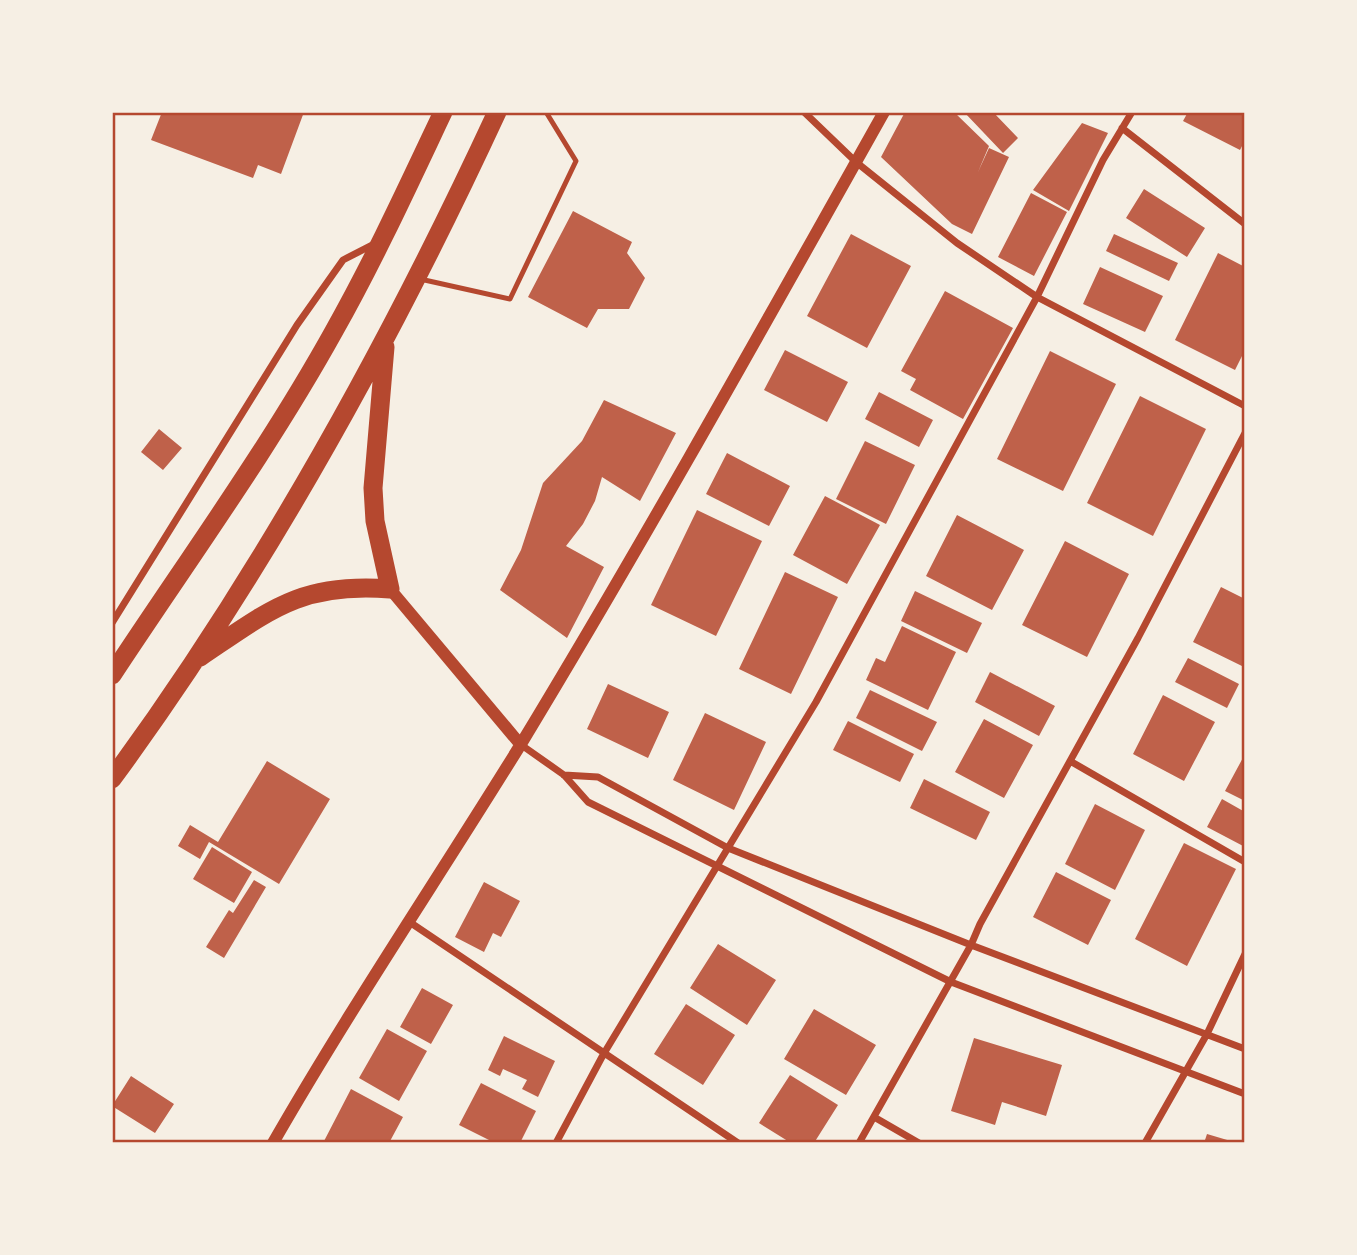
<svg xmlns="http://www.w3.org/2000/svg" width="1357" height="1255" viewBox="0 0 1357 1255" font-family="Cabin,sans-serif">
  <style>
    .building { fill: #bf614a }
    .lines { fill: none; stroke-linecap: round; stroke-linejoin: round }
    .service { stroke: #b5482f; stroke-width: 5 }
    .minor { stroke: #b5482f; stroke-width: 7 }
    .tertiary { stroke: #b5482f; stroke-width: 12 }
    .trunk { stroke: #b5482f; stroke-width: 19 }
    .neatline { fill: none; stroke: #b5482f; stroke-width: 2.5 }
  </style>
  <rect width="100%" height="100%" fill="#f6efe4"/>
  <!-- building -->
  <path class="building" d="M162,112h142l-23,62 -23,-9 -5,13 -102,-38z
    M905,112h49l35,34 -11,26 11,-24 20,9 -37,77 -20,-10 -71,-67z
    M964,112h29l25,26 -15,15z
    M1188,112h57v28l-5,10 -57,-29z
    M1082,123l26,10 -39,78 -36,-21z
    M1144,189l61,39 -18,29 -61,-39z
    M1031,193l36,19 -33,64 -36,-19z
    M573,211l59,31 -5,11 18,25 -16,31h-31l-11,19 -59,-31z
    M851,234l60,32 -44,82 -60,-32z
    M1114,234l64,29 -9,18 -63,-30z
    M1218,253l27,14v83l-10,20 -60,-30z
    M1100,267l63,29 -18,36 -62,-28z
    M945,291l68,37 -50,91 -53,-29 6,-11 -15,-8z
    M785,350l63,32 -21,40 -63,-32z
    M1050,351l66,33 -53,107 -66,-32z
    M879,392l54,28 -14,27 -54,-28z
    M1140,396l66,33 -53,107 -66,-33z
    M604,400l72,33 -36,68 -38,-24 -7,24 -12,23 -17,22 38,21 -37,71 -67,-48 21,-40 22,-67 39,-42z
    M159,429l23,19 -19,22 -22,-18z
    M865,441l50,24 -29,59 -50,-25z
    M727,453l63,33 -21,40 -63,-32z
    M825,496l55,29 -33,59 -54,-29z
    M697,510l65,31 -46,95 -65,-31z
    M957,515l67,35 -32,60 -66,-34z
    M1065,541l64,33 -42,83 -65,-32z
    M785,572l53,25 -47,97 -52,-25z
    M1221,587l24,12 -1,68 -51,-25z
    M915,591l67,32 -15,30 -66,-32z
    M902,626l54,26 -28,58 -62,-30 10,-22 9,4z
    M1188,658l51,26 -12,24 -52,-26z
    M990,672l65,34 -16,30 -64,-34z
    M608,684l61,28 -21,46 -61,-29z
    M870,690l67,32 -15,29 -66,-33z
    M1163,695l52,27 -31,59 -51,-27z
    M705,713l61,29 -32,68 -61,-30z
    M984,719l49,26 -29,53 -49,-26z
    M848,721l66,33 -14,28 -67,-32z
    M1245,754v47l-20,-10z
    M267,761l63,38 -51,85 -70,-42 -9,17 -22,-13 12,-21 28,17z
    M924,779l66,33 -14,28 -66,-32z
    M1222,799l23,13v35l-38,-20z
    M1095,804l50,26 -30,60 -50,-26z
    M1184,843l52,26 -49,97 -52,-27z
    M212,847l40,25 -18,31 -41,-24z
    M1056,872l55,28 -23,45 -55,-28z
    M254,880l12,7 -42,71 -18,-11 23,-37 4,3z
    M484,882l36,19 -19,36 -8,-4 -9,19 -29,-15z
    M718,944l58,36 -29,45 -57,-37z
    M422,988l31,17 -22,39 -31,-17z
    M686,1004l49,31 -32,50 -49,-31z
    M814,1009l62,36 -30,50 -62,-36z
    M387,1029l40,22 -28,50 -40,-23z
    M504,1036l51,25 -17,36 -16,-8 5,-9 -24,-11 -3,7 -12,-6z
    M974,1038l88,27 -16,51 -44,-14 -7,23 -44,-14z
    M790,1075l48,30 -24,38h-23l-32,-20z
    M131,1076l43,28 -19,29 -43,-27z
    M481,1083l55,28 -16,32h-25l-36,-18z
    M351,1089l52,28 -14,26h-66z
    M1207,1134l27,8v1h-30z"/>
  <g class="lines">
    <!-- service -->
    <path class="service" d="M420,279l90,20 66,-138 -30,-49"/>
    <!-- minor -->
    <path class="minor" d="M804,112l52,50 101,81 80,54 208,109
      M1122,128l123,96
      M112,623l185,-298 46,-65 31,-16
      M520,744l44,31 24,27 363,180 294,112
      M1070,761l175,101
      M564,775l34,2 130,71 243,97 274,104
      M408,921l330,222
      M874,1117l45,26
      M556,1143l47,-88 213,-353 221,-405 66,-137 29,-48
      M859,1143l112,-198 9,-21 158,-286 107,-205
      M1145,1143l62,-109 38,-80"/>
    <!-- tertiary -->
    <path class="tertiary" d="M390,589l130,155
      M273,1143c78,-136 166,-266 248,-399 126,-208 244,-420 363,-632"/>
    <!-- trunk -->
    <path class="trunk" d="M200,657c70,-47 101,-75 190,-68l-15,-68 -2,-33 12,-141
      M112,675c75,-114 156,-225 222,-344 40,-71 74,-145 109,-219
      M112,779c152,-207 277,-434 385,-667"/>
  </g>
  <!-- border -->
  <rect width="1357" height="1255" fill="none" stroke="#f6efe4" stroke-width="228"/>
  <rect x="114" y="114" width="1129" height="1027" class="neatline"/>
</svg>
